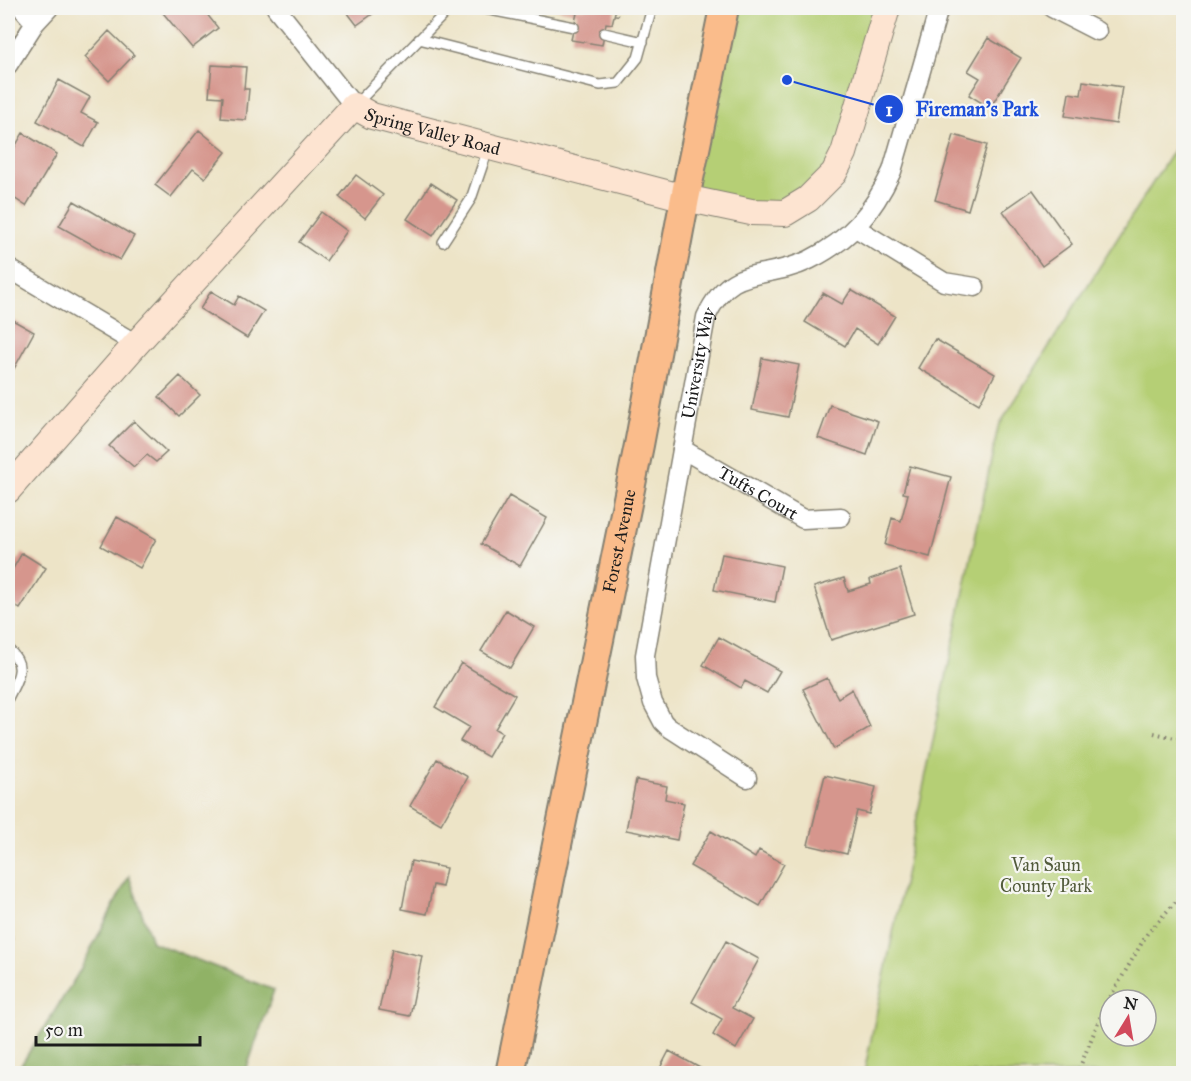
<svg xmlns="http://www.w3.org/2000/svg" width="1191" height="1081" viewBox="0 0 1191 1081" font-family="'IM FELL Great Primer',serif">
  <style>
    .green { fill: #b5cf75; stroke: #687648; stroke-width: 1.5; fill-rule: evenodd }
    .forest { fill: #90b266; stroke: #566741; stroke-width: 1.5 }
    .building { fill: #d6968d }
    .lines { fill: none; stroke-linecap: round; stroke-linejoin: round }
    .lane-casing { stroke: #848072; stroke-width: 12 }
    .street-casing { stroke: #848072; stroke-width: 21 }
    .secondary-casing { stroke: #848072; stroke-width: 28 }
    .primary-casing { stroke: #848072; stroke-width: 32 }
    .path { stroke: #848072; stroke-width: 4; stroke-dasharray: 1.5 4.5; stroke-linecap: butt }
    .lane { stroke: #fff; stroke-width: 9 }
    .street { stroke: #fff; stroke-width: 18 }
    .secondary { stroke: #fde4d1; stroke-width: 26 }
    .primary { stroke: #fabc8b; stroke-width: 28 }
    .labels { text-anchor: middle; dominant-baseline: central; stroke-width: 4.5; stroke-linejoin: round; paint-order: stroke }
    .street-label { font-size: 18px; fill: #1c1c1c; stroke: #f6f6f2 }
    .park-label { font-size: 18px; fill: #525b3b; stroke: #f6f6f2 }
    .leader { fill: none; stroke: #1d4ed8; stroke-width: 2 }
    .callout-dot { fill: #1d4ed8; stroke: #f6f6f2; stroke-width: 2 }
    .mark-label { font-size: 18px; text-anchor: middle; font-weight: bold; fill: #fff }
    .callout-label { font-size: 20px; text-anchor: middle; font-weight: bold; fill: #1d4ed8; stroke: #f6f6f2; stroke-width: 4.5; stroke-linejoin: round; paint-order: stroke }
  </style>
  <rect width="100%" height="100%" fill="#f6f6f2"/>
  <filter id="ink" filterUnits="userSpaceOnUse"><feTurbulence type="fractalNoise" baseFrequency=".0167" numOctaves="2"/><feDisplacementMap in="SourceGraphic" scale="12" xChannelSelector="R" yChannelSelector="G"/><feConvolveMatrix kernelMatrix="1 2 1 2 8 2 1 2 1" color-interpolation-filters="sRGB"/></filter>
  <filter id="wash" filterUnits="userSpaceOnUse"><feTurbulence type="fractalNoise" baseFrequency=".008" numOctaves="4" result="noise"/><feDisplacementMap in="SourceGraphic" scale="24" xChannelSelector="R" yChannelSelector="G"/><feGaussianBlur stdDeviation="1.35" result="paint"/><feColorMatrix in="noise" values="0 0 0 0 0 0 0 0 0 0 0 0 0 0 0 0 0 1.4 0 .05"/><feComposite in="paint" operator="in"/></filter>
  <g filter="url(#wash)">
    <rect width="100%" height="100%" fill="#ede4c7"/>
    <!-- green -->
    <path class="green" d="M724,8h163l-43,145 -59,60 -100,-15z
      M1183,135v938h-319l134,-646zM1110,1000h36v36h-36z"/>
    <!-- forest -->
    <path class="forest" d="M129,876l23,66 122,48 -29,83h-229l63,-101z"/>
    <g id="blocks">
      <!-- building -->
      <path class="building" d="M159,8h43l16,20 -26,20z
        M344,8h37l-24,17z
        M552,8h64l-4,16 -6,-1 -4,22 -31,-5 6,-27z
        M109,31l25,24 -25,26 -24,-24z
        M988,38l33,20 -31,50 -21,-13 11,-17 -12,-7z
        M212,65l34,2 -2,22h5l-3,31 -25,-2 2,-21 -14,-1z
        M59,80l31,17 -9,16 17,9 -14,25 -47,-26z
        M1083,81l39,6 -6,37 -51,-8 4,-23 12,2z
        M199,130l27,22 -21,26 -12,-9 -22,28 -16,-12z
        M23,133l34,21 -31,52 -18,-12v-35z
        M954,135l33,10 -19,65 -33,-10z
        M356,175l27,20 -18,23 -26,-21z
        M431,183l26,17 -24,36 -26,-17z
        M1033,190l39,54 -30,22 -39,-55z
        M74,201l60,35 -14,24 -61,-34z
        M321,212l26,19 -21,30 -27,-19z
        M851,290l44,26 -17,28 -23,-15 -10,17 -40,-24 18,-29 19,11z
        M211,291l23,14 5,-9 25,15 -17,27 -47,-29z
        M9,318l25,14 -24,44 -2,-1z
        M935,339l60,35 -16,30 -61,-36z
        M762,358l37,7 -11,52 -36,-7z
        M180,376l20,19 -21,21 -20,-19z
        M830,405l48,16 -11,34 -49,-17z
        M134,421l33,31 -11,10 -9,-7 -13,12 -25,-21z
        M910,466l41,11 -21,80 -45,-12 7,-27 9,3 7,-27 -5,-1z
        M509,496l38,22 -27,48 -39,-22z
        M117,517l39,22 -16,29 -39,-22z
        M22,553l24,15 -26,41 -12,-8v-24z
        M722,554l60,12 -7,36 -61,-12z
        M900,569l14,45 -83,26 -17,-53 30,-9 4,13 23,-7 -1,-5z
        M506,610l28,17 -24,41 -29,-17z
        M719,637l61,34 -13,22 -22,-12 -4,7 -38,-23z
        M461,663l54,32 -20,34 7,4 -14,24 -28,-16 9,-14 -34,-20z
        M827,678l11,20 14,-9 18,38 -36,22 -31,-60z
        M437,759l31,18 -27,47 -31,-18z
        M825,775l51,12 -7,27 -12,-3 -10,43 -39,-9z
        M636,780l31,6 -2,13 19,4 -7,37 -51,-10z
        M711,831l44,27 4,-8 25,14 -24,42 -70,-40z
        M411,861l35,7 -4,19 -9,-2 -6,29 -25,-5z
        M8,892h2l3,56 -5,1z
        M726,941l33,18 -27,49 21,11 -17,30 -23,-14 9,-16 -30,-17z
        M392,949l30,7 -12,60 -31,-6z
        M669,1051l42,23h-54z"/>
    </g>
  </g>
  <g filter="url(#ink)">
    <use href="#blocks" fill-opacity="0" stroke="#848072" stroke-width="1.5"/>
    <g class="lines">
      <defs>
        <path id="lane" d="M480,8l94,19
          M604,33l39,9
          M419,39l181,46 18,-2 20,-25 14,-50
          M356,104l94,-96
          M443,242l28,-43 17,-50
          M8,649c20,17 9,30 0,49"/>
        <g id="street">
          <path d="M22,8l13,15"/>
          <path d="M276,8l78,98"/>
          <path d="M1052,8l45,23"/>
          <path d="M8,65l27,-42 14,-15"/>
          <path d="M856,228l88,54 31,5"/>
          <path d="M8,268l128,76"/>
          <path id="s1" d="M682,449l121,70 38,-2"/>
          <path id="s2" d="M747,778l-79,-51 -5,-5 -10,-19 -7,-25 -1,-23 61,-338c26,-56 58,-35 103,-57 41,-20 64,-48 83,-89l47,-163"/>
        </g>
        <g id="secondary">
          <path id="s3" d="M8,490l128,-146 218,-238 18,10 313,82 66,14 34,1 23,-14 26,-26 10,-20 43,-145"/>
        </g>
        <g id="primary">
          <path id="s4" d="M510,1074l129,-629 46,-247 39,-190"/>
        </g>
      </defs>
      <!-- lane casing -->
      <use href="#lane" class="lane-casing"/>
      <!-- street casing -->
      <use href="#street" class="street-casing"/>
      <!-- secondary casing -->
      <use href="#secondary" class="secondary-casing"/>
      <!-- primary casing -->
      <use href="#primary" class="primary-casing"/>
      <!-- path -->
      <path class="path" d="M617,16l1,-8
        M1154,733l29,7 -4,17 5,1
        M1178,739l6,-17
        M1077,1074l27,-66 43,-74 37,-42"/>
      <!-- lane -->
      <use href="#lane" class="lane"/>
      <!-- street -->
      <use href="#street" class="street"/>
      <!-- secondary -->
      <use href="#secondary" class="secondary"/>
      <!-- primary -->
      <use href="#primary" class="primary"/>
    </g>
  </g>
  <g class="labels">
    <!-- street labels -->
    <g class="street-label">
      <text stroke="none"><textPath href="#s3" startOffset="600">Spring Valley Road</textPath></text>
      <text stroke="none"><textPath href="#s2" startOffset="468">University Way</textPath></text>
      <text stroke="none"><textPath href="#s1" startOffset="88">Tufts Court</textPath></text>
      <text stroke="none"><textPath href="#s4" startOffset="544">Forest Avenue</textPath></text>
    </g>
    <!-- park labels -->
    <g class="park-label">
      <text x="1046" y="865">Van Saun<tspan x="1046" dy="21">County Park</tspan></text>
    </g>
  </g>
  <!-- callouts -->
  <path class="leader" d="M787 80L889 109"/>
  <g class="callout-dot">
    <circle cx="787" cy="80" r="6"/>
    <circle cx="889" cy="109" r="15"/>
  </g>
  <g class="mark-label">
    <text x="889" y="116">1</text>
  </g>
  <g class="callout-label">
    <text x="977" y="116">Fireman's Park</text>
  </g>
  <!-- margin -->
  <rect width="1191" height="1081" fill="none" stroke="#f6f6f2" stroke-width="30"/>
  <!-- north arrow -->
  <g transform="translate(1128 1018) rotate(11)"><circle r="28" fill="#f6f6f2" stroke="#9f9f9c" stroke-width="1.5"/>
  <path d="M0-4.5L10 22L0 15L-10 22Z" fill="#d1495b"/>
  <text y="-9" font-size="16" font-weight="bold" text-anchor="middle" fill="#1c1c1c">N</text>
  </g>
  <!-- scale -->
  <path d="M36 1036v9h164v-9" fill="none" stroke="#1c1c1c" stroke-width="3"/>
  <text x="45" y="1036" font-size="18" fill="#1c1c1c" stroke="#f6f6f2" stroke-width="4.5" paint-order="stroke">50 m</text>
</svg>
